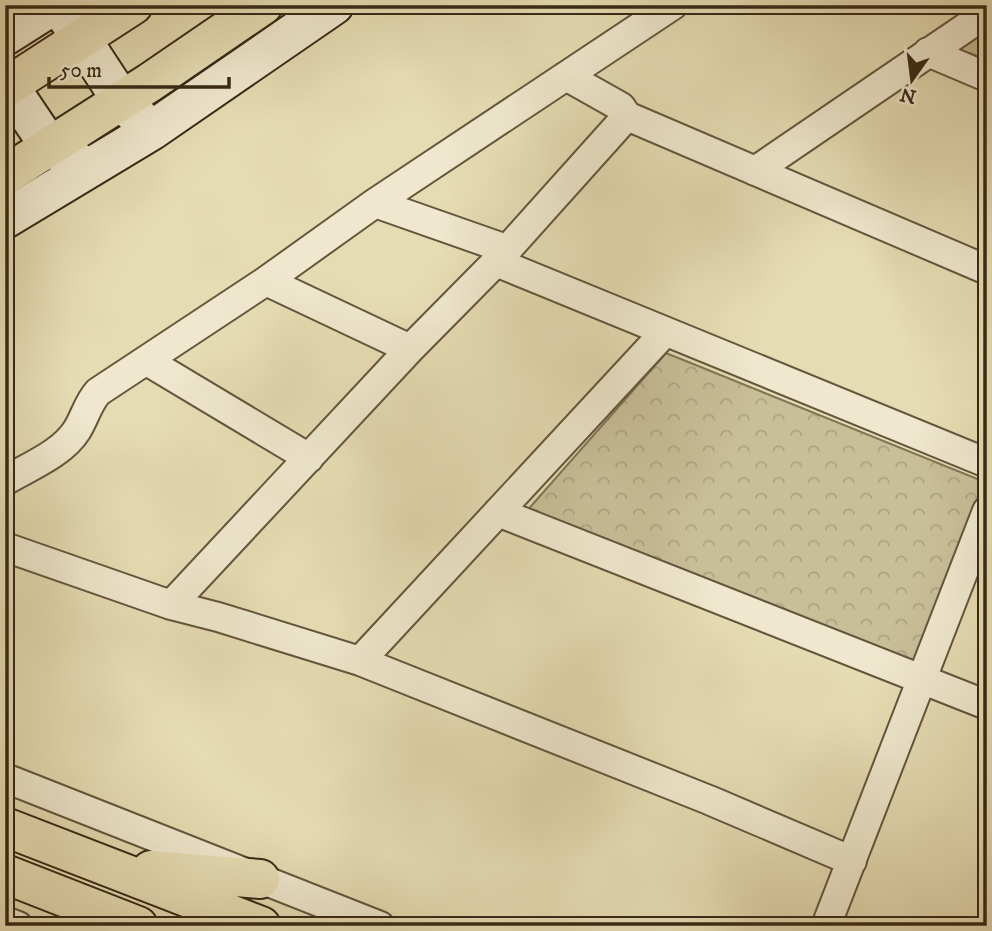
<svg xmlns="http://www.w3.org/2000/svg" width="992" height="931" viewBox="0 0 992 931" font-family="'IM FELL DW Pica',serif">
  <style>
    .park { fill: url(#park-crowns); stroke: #807457; stroke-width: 2 }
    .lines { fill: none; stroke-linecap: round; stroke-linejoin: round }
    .street-casing { stroke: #63563d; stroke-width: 32 }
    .secondary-casing { stroke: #372916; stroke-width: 42 }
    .primary-casing { stroke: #372916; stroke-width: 42 }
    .highway-casing { stroke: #372916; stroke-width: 42 }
    .street { stroke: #efe8ce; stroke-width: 28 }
    .secondary { stroke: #efe8ce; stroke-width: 38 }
    .primary { stroke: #e6dcb3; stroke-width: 38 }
    .highway { stroke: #e6dcb3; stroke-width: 38 }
  </style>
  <defs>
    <pattern id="park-crowns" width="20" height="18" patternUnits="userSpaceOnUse" patternTransform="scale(1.75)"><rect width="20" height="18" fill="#c8be98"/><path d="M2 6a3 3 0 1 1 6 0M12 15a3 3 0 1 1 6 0" fill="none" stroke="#aca382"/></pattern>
  </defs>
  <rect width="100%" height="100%" fill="#e6dcb3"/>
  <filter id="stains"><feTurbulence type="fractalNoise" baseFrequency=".00286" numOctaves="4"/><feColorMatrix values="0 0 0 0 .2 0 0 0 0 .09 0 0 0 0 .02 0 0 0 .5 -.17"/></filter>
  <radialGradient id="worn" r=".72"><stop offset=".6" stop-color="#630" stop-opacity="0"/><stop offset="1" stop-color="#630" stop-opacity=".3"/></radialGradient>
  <!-- park -->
  <path class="park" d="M987,27v38l-36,-15z
    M666,353l319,129 -68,183 -392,-152z"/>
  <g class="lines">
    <defs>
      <path id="street" d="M928,52l59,25
        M566,76l55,31 6,9
        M755,171l232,-158
        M375,203l131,46
        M496,262l491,201
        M266,281l144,68
        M147,361l162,97
        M5,481c23,-14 57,-27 72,-51 8,-13 11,-27 21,-38l168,-111 109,-78 298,-198
        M498,512l489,193
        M5,547l166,58 47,12 142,44 349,139 143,61
        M171,605l239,-256 86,-87 131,-146 360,154
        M360,661l305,-329
        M5,778l375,148
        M5,921l13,5
        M826,926l161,-415"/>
      <path id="secondary" d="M59,5l63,96 24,24
        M5,36l49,-31
        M5,80l45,67 28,15
        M5,219l146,-88 183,-126"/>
      <path id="primary" d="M5,827l256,99
        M151,870l109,9
        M5,874l133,52"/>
      <path id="highway" d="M5,88l128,-83
        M5,175l144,-92 114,-78"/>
    </defs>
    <!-- street casing -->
    <use href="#street" class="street-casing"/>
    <!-- secondary casing -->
    <use href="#secondary" class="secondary-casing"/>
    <!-- primary casing -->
    <use href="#primary" class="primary-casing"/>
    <!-- highway casing -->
    <use href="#highway" class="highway-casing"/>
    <!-- street -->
    <use href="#street" class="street"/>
    <!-- secondary -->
    <use href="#secondary" class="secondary"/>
    <!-- primary -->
    <use href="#primary" class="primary"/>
    <!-- highway -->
    <use href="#highway" class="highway"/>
  </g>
  <!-- margin -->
  <rect width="992" height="931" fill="none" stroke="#e6dcb3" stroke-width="28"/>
  <rect x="7" y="7" width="978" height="917" fill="none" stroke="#372916" stroke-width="3.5"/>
  <rect x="14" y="14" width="964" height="903" fill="none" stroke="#372916" stroke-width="2"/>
  <!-- north arrow -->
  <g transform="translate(912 80) rotate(194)" stroke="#efe8ce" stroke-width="5" paint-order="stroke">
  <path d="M0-5L12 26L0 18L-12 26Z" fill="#372916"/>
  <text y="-10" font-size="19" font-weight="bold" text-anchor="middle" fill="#372916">N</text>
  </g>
  <!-- scale -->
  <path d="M49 77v10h180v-10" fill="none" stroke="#372916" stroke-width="3.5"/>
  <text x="60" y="77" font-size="21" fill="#372916" stroke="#efe8ce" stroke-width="5" paint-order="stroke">50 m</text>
  <rect width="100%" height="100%" filter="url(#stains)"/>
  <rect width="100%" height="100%" fill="url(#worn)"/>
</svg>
